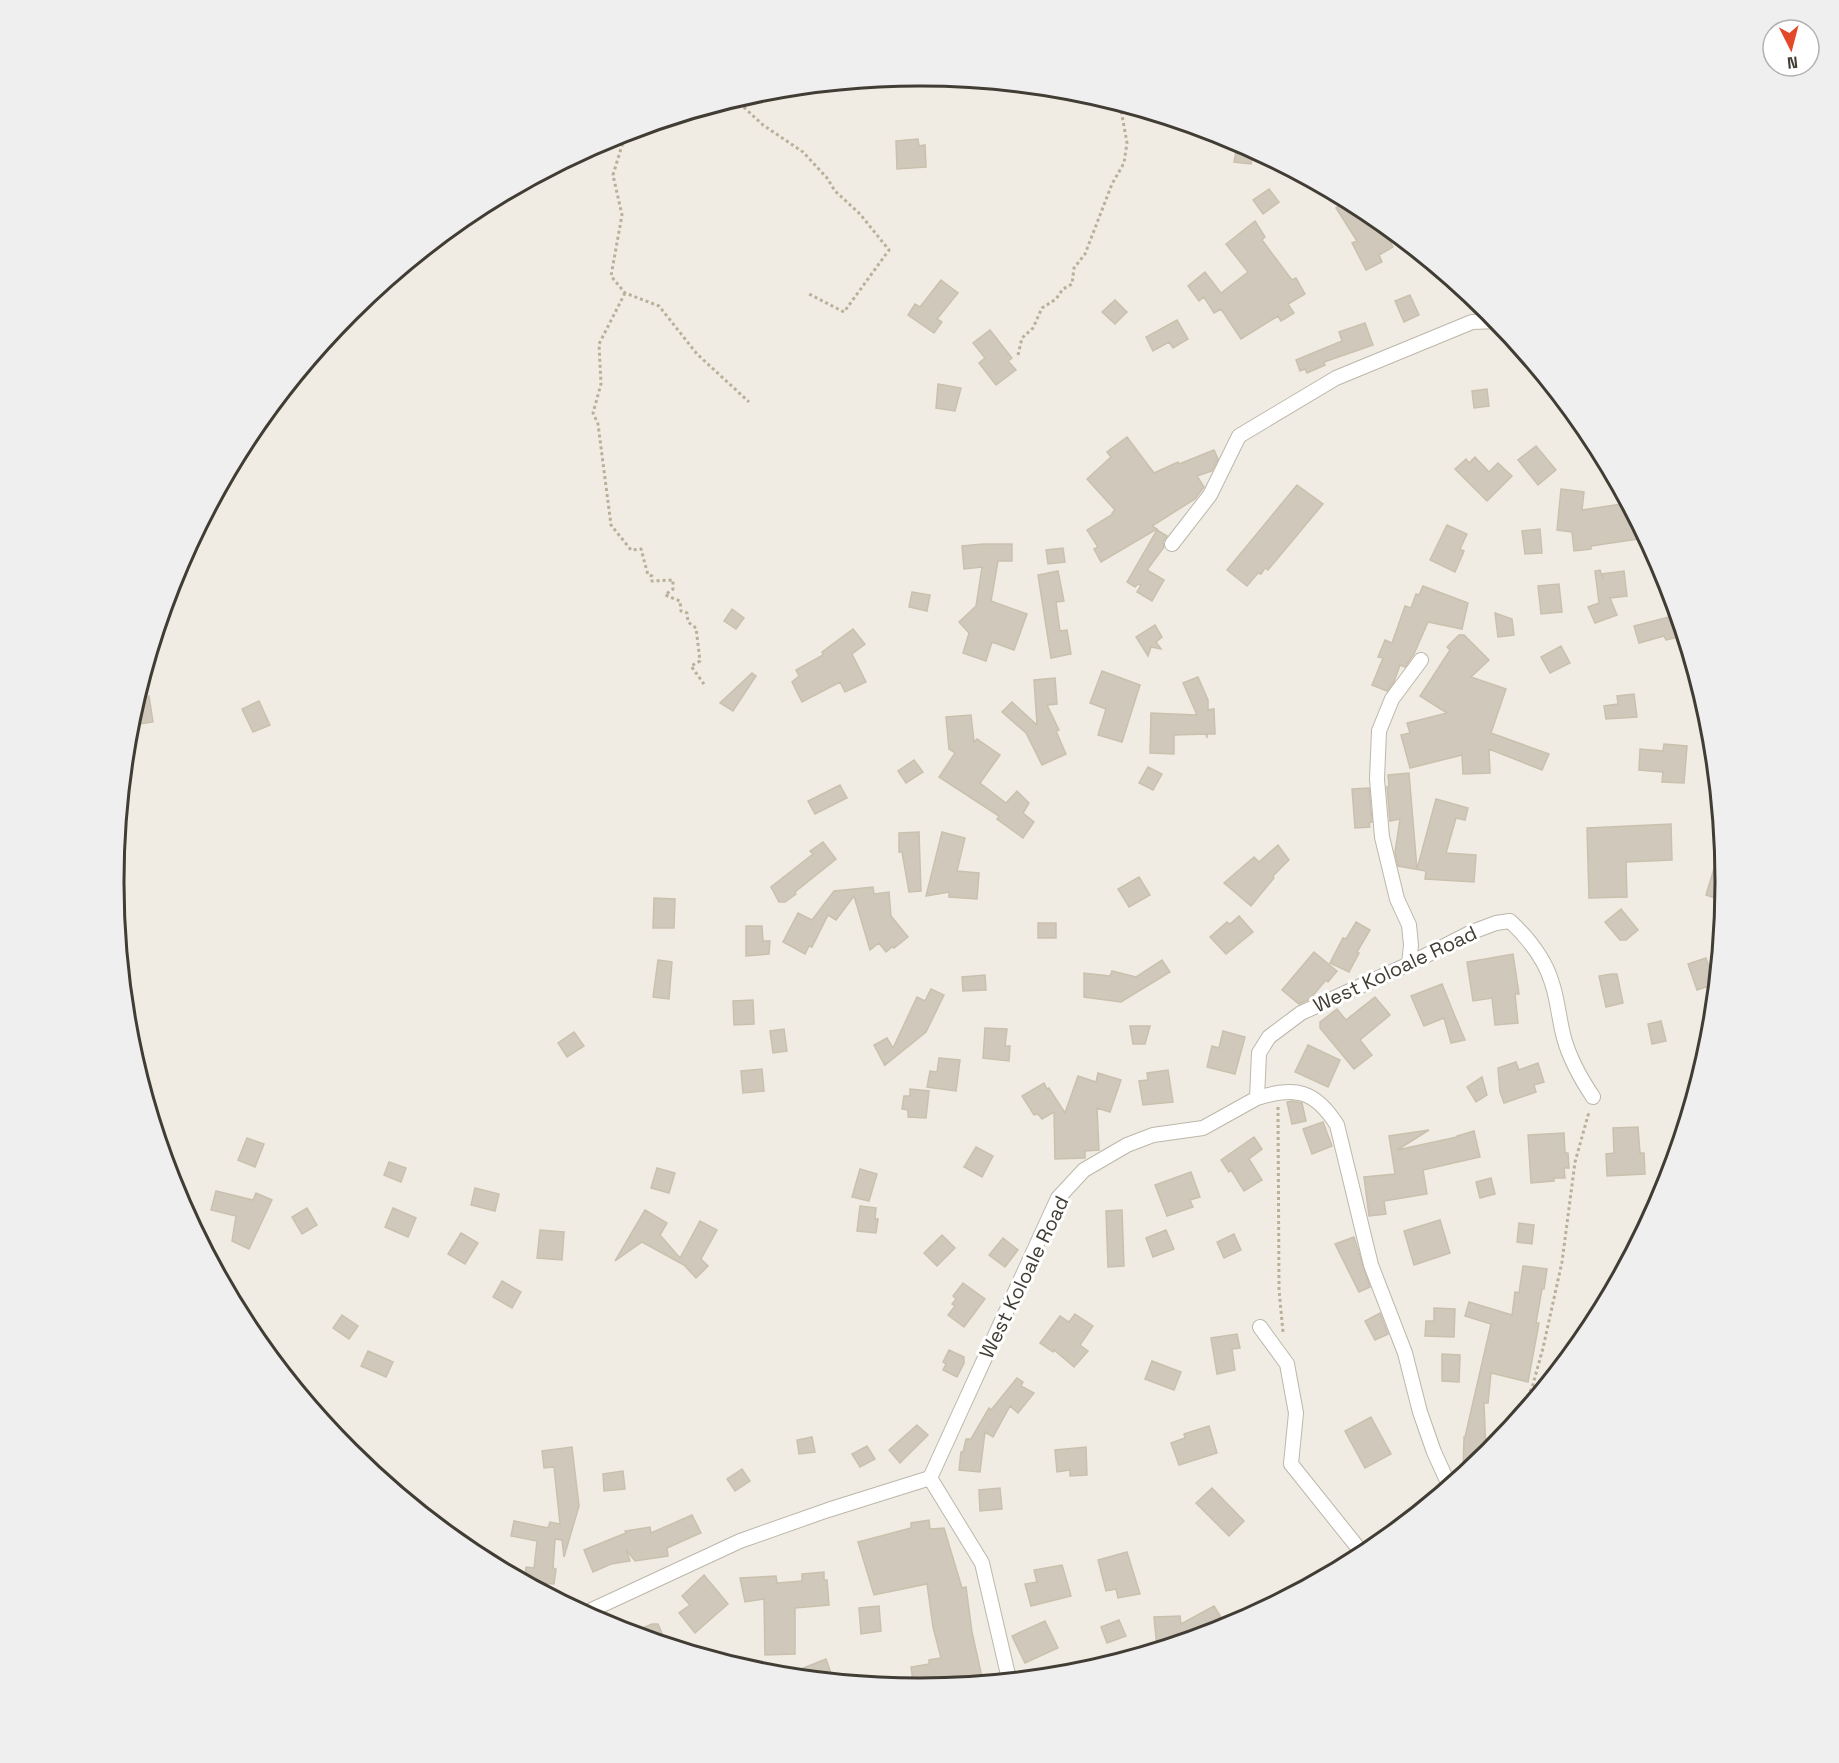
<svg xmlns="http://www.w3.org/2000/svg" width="1839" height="1763" viewBox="0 0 1839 1763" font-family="'Space Grotesk',sans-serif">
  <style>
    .building { fill: #d0c8ba; stroke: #cac0ae; stroke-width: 1.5 }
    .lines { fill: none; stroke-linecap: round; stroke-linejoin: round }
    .minor-casing { stroke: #bdb7aa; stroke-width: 16 }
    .path { stroke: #bab09a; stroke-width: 3; stroke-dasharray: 3 3; stroke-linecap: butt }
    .minor { stroke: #fff; stroke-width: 14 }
    .labels { text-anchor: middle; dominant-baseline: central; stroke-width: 6; stroke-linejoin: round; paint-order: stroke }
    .street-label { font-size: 20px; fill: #413c34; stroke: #fff }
    .rim { fill: none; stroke: #413c34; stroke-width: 3 }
  </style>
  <rect width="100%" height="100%" fill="#f0ece4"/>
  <!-- building -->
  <path class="building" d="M918,139l1,7 6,-1 1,22 -29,2 -1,-28z
    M1238,141l16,9 -3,14 -17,-2z
    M1269,189l10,13 -16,12 -10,-14z
    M1348,200l20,11 11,9 14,27 -14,8 3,7 -16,8 -14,-27 5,-2 -21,-33z
    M1255,221l10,16 -3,3 30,40 4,-2 9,16 -17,10 6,9 -13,8 -3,-5 -37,23 -20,-30 -7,4 -10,-16 -5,4 -11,-15 17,-14 16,21 27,-21 -22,-28z
    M941,280l17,13 -21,26 5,3 -8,11 -26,-18 7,-11 5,3z
    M1410,295l9,20 -15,7 -9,-21z
    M1115,300l12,12 -12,12 -13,-12z
    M1177,320l11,19 -15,9 -4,-6 -16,9 -7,-14z
    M1365,323l8,22 -49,17 1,3 -18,8 -2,-4 -5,2 -4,-11 46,-19 -3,-9z
    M990,330l22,28 -4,3 8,9 -20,15 -17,-22 6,-5 -12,-15z
    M938,384l23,4 -6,23 -19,-3z
    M1487,389l2,17 -15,2 -2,-17z
    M1127,437l27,36 24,-11 1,2 35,-14 4,9 -6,12 -15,5 7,11 -9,12 -43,27 5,3 -56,33 -7,-13 4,-2 -11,-17 26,-16 -1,-1 3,-3 -28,-31 24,-22 -4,-5z
    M1536,446l20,24 -18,15 -20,-25z
    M1475,457l14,15 9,-9 14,13 -25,25 -32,-32 11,-10 3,4z
    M1297,485l26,19 -55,66 -3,-2 -4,6 -3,-1 -11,13 -20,-16z
    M1561,489l23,3 -2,18 39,-6 1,6 7,-3 17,31 -55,8v3l-17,2 -2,-19 -15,-2z
    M1447,525l20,9 -7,15 4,2 -9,21 -25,-12z
    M1540,529l2,24 -17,1 -3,-23z
    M1157,530l10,6 -4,6 1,5 -17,23 17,10 -12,21 -15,-9 4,-7 -3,-1 -3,3 -8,-5z
    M983,544h29v17h-14l-7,40 36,13 -13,36 -22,-8 -6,19 -23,-8 6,-20 -10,-11 17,-16 6,-39 -18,2 -2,-23z
    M1063,548l2,14 -17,2 -2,-14z
    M1600,570l3,9 -1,-5 22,-3 3,25 -17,2 7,17 -22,8 -7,-16 11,-4 -4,-32z
    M1058,571l6,30 -8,1 4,29 7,-1 4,24 -20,4 -13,-83z
    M1559,584l3,28 -21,2 -3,-28z
    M1423,586l45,17 -6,26 -34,-7 -14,32 -9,13 -5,-2 -6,17 -7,9 -15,-6 11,-27 -5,-1 7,-17 7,3 13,-37 6,2 5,-14 3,1z
    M912,592l18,3 -3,16 -18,-4z
    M732,609l12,9 -8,11 -12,-8z
    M1495,613l17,6 2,16 -16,2z
    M1677,615l7,21 -18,4 -2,-4 -25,7 -5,-17z
    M1155,625l7,12 -6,5 5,7 -10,-2 -3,9 -12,-19z
    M853,629l12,15 -13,10 14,28 -21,10 -5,-10 -38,20 -10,-20 7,-6 -3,-6 27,-15 -1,-3z
    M1459,635h5l25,25 -18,17 35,12 -15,44 58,21 -7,16 -53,-21 1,24 -27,1 -1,-19 -52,13 -9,-33 9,-2 -3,-10 40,-10 -27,-17 30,-46 -3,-3z
    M1561,646l9,17 -20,10 -9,-16z
    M1102,671l38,14 -18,57 -24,-7 8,-26 -16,-6z
    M752,673l4,3 -23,35 -13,-8z
    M1198,677l10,23v10l6,-1 1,25h-8v4l-1,-4 -32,1v19l-24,-1 1,-40 46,2 -14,-32z
    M1055,678l2,26 -10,1 12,25 -3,1 10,23 -24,11 -16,-32 -24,-21 10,-10 25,23 -3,-45z
    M1634,694l3,23 -31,2 -2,-13 14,-2 -1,-8z
    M149,696l4,26 -19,3 -2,-13 4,-14z
    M259,701l11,24 -17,7 -11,-23z
    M971,715l3,27 3,-3 23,16 -20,28 26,20 11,-12 12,12 -6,10 11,9 -11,16 -26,-19 2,-3 -60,-39 16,-24 -6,-4 -3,-32z
    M1664,744l23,2 -3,37 -22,-1 1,-10 -24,-2 1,-21 23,2z
    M914,760l9,12 -17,11 -8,-12z
    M1148,767l14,7 -9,16 -14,-7z
    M1409,773l8,96 19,-70 32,9 -3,12 -9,-2 -10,35 30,2 -2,27 -49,-3 1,-8 -28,-5 -3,-14 5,-33 -10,2 -3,-34 2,-1 -1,-11z
    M840,785l7,13 -32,16 -7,-13z
    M1369,788l3,34 -3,1 1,4 -15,1 -3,-39z
    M1671,824l1,36 -46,2 1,35 -38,1 -2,-70z
    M919,832l2,59 -12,1 -7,-40h-3v-19z
    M942,832l23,6 -8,33 22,2 -2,26 -28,-2v-5l-23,4z
    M823,842l13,17 -41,33 1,2 -11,8h-6l-8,-15 42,-33 -3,-3z
    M1722,842l4,40 -2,19 -18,-6z
    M1278,845l11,15 -16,16 1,2 -23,28 -27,-23 30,-26 5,5z
    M1139,877l11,18 -21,12 -11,-18z
    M873,887l1,7 15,-2 2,24 17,21 -14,11 -2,-1 -6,5 -7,-9 -9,7 -16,-54 -18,24 -8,-5 -16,32 -3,-1 -4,8 -22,-12 15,-29 14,7 22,-29z
    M654,898l21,1 -1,29h-21z
    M1621,909l17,21 -12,10h-6l-15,-18z
    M1239,916l14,16 -27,22 -16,-17 17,-15 3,2z
    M1356,922l14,8 -13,22 2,1 -10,19 -19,-9 13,-25 3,1z
    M1038,923h18v15h-18z
    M746,926h16l1,15h7l-1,13 -23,2z
    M1314,952l23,19 -9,11 -2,-2 -16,19 -11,5 -17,-14z
    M1513,954l6,40h-4l3,29 -23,2 -3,-27 -19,3 -6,-39z
    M1706,958l9,26 -18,6 -9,-26z
    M658,960l14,2 -3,37 -16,-2z
    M1162,960l8,12 -49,30 -37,-5v-24l26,3 2,-5 24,6z
    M1611,974h6l6,29 -17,4 -7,-31z
    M985,975l1,15 -23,1 -1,-14z
    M1442,984l12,30 11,26 -14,3 -7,-25 -20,8 -13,-30z
    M931,989l13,6 -18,37 -42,34 2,-3 -2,1 -10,-19 13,-7 6,10 24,-51 8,4z
    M1375,997l15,18 -30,25 12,15 -18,14 -34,-41v-6l17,-13 9,11z
    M753,1000l1,24 -20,1 -1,-24z
    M1661,1021l5,20 -14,3 -4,-20z
    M1130,1026h20l-5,18h-12z
    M985,1028l22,1 -2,17h5l-1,15 -26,-3z
    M784,1029l3,22 -14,2 -3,-22z
    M1223,1031l22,6 -10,37 -28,-7 5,-21 7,2z
    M574,1032l10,14 -17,11 -9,-14z
    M1308,1045l32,15 -12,27 -33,-15z
    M939,1058l21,2 -4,31 -29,-4 3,-16 7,1z
    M1516,1062l3,8 19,-7 6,19 -10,3 2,7 -32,11 -4,-11 -2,-24z
    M762,1069l2,22 -21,2 -2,-22z
    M1168,1070l5,32 -30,3 -4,-24 9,-1 -1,-7z
    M1098,1073l23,7 -11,32 -13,-4 2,42 -14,1v7l-30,1 -1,-47 -12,7 -4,-5 -4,1 -12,-19 22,-13 3,6 2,-1 16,25 13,-37 18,6z
    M1482,1077l5,18 -11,7 -9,-15z
    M910,1089l19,2 -3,27 -18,-1v-7l-6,-1 2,-13h6z
    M1292,1101l10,2 4,18 -14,3 -5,-22z
    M1323,1122l9,24 -20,8 -9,-25z
    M1638,1127l2,26h4l1,21 -38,2 -1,-22 8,-1 -1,-25z
    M1429,1130l-32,20 60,-13v-1l17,-5 6,26 -57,13 4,24 -43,7 2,13 -17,2 -5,-39 31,-3 -6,-38z
    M1564,1133l1,20h3l1,15h-5l1,10h-11v3l-23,2 -3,-48z
    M1254,1137l8,12 -13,10 13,21 -18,11 -13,-21 -2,2 -8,-12z
    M247,1138l17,6 -9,23 -17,-7z
    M976,1147l17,9 -11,21 -18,-10z
    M389,1162l17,6 -5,14 -17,-7z
    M657,1168l18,5 -6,20 -18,-5z
    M860,1169l17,5 -8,27 -17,-4z
    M1191,1172l9,25 -10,3 3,7 -26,9 -12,-31z
    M1491,1178l4,16 -15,4 -4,-16z
    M475,1188l24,6 -4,17 -24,-6z
    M216,1191l37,9 3,-7 16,7 -23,49 -17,-8 4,-25 -25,-6z
    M860,1206l16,2 -1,11h3l-2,14 -19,-2z
    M307,1208l10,17 -15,9 -10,-17z
    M393,1208l23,10 -8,19 -23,-10z
    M645,1210l22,13 -7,12 20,23 20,-37 17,9 -16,29 7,7 -12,12 -12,-13 -42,-23 -27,19z
    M1122,1210l2,56 -16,1 -2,-56z
    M1440,1220l10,33 -36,12 -10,-34z
    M1519,1223l15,2 -2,19 -15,-2z
    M540,1230l24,2 -2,28 -25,-2z
    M1166,1230l8,19 -21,8 -7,-19z
    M461,1233l17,10 -13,21 -17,-10z
    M1234,1234l7,16 -17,8 -7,-16z
    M942,1235l13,13 -18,18 -13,-13z
    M1354,1237l16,50 -11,5 -24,-48z
    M1003,1238l15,12 -13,17 -16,-12z
    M1523,1266l24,3 -3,20h-2l-6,34h3l-11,59 -37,-9 -3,30h-4l2,52 -23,19 1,-37h1l26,-113 -26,-8 4,-14 43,13 3,-23 4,1z
    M502,1281l19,11 -9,16 -19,-11z
    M963,1283l22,16 -21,28 -16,-12 7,-9 -3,-2 4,-5 -3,-3z
    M1434,1308l21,1 -1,28 -29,-1 1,-15h8z
    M1380,1313l8,21 -13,6 -10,-19z
    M1075,1314l18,12 -13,19 8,6 -14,16 -20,-17 -1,2 -13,-9 20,-27 9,6z
    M342,1315l16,11 -9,13 -16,-11z
    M1237,1334l3,14 -8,1 3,21 -18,4 -6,-36z
    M949,1350l15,7v6l-7,14 -14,-7 3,-6 -3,-2z
    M368,1351l25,11 -7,15 -25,-11z
    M1442,1354l18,1 -1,27 -17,-1z
    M1152,1361l29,11 -7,18 -29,-11z
    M1017,1378l6,4 -2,4 13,7 -16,20 -8,-7 -17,31 -8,-5 -5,40 -21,-2 2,-18h2l3,-13h5l18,-31 2,2z
    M1371,1417l20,37 -26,14 -20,-37z
    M917,1425l11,10 -28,28 -11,-13z
    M1209,1426l8,27 -38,12 -8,-22 14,-5 -1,-4z
    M812,1437l3,15 -16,2 -2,-14z
    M867,1446l8,13 -15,8 -8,-13z
    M572,1447l7,59 -15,51 -2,-17 -7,-1 -2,29 3,1 -2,15 -27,-2 -2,-2 1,-13 8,1 3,-27 -26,-5 3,-15 34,7 2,-6 10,2 -6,-57 -10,1 -2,-17z
    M1086,1447l1,28 -17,1v-6l-13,2 -2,-22z
    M742,1469l8,12 -15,10 -8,-12z
    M623,1471l2,18 -21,2 -1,-17z
    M1000,1488l2,21 -22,2 -1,-21z
    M1212,1488l32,33 -15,15 -33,-33z
    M692,1515l9,18 -34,15 1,8 -33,5 -9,-11 4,11 -19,3 -18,8 -9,-22 42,-17 -1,-2 25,-4 1,6z
    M929,1520l1,9 14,-1 18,60 4,-1 6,45 10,45 -33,8 -29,3h-6l-3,-21 18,-3v-4l12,-2 -8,-31 -6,-43 -53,11 -16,-53 53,-14v-5z
    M1127,1552l13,42 -22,4 -2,-9 -10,2 -8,-31z
    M1062,1565l9,31 -40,10 -6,-22 12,-2 -3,-12z
    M824,1572v8h3l2,25 -34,3v46l-30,1 -1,-56 -19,3 -5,-24 36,-2 1,7 25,-2v-7z
    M704,1575l24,29 -33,29 -16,-20 11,-8 -8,-9z
    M879,1606l2,25 -20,3 -2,-26z
    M1214,1606l13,21 -70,21 -3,-31 26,-1 1,8z
    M1119,1620l7,16 -19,7 -6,-16z
    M1045,1621l13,27 -33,15 -13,-27z
    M652,1624h6l8,19 -35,-10z
    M826,1659l7,20 -47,-4z"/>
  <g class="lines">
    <defs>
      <path id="minor" d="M1172,544l38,-49 29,-59 97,-58 136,-56 26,-1
        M1409,964l2,-19 -2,-20 -12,-26 -15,-62 -5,-58 2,-48 13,-32 29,-39
        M1257,1098c38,-12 58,-8 80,27l34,140 34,88 15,59 14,40 15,33
        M1260,1327l27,37 9,49 -5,51 72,90
        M930,1478l52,85 27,116
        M585,1613l155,-72 88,-31 102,-32 128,-280 26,-28 43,-25 26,-10 50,-7 54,-30 2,-45 10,-16 32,-24 108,-49 63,-32 24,-9 14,-2c18,17 35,38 42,62 6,18 7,37 12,55 6,22 17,41 29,59"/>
    </defs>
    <!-- minor casing -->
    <use href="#minor" class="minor-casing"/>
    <!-- path -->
    <path class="path" d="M735,99l28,26 40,27 24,26 8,13 25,23 29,36 -45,62 -35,-18
      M626,132l-13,43 9,40 -11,61 14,17 34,13 38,48 52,48
      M625,293l-26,51 2,40 -8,29 5,11 13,101 20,25 10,-1 7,26 4,1v5l21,-1v9l-8,6 15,6 1,10 6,2 1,9 8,6 4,33 -9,5 13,18
      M1018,355l4,-17 11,-10 9,-20 14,-9 7,-10 9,-5 2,-16 11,-14 27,-70 12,-21 3,-20 -7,-39
      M1278,1107l1,183 4,42
      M1522,1413l-1,-7 11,-18 11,-40 19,-86 13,-100 14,-50"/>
    <!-- minor -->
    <use href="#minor" class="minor"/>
  </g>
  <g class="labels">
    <!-- street labels -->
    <g class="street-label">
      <text transform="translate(1395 969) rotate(-25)">West Koloale Road</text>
      <text transform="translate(1024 1277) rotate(-64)">West Koloale Road</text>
    </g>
  </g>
  <!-- crop -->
  <path d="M0 0H1839V1763H0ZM919 86H920A795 795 0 0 1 1715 881V883A795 795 0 0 1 920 1678H919A795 795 0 0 1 124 883V881A795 795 0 0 1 919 86Z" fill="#f0efef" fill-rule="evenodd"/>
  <path class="rim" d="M919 86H920A795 795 0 0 1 1715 881V883A795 795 0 0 1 920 1678H919A795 795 0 0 1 124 883V881A795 795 0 0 1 919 86Z"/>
  <!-- north arrow -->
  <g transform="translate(1791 48) rotate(174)"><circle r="28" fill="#ffffff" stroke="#b3b1ae" stroke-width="1.5"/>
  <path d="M0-4.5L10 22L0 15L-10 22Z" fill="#e34828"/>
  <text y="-9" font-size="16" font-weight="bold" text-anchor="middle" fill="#413c34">N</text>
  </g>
</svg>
